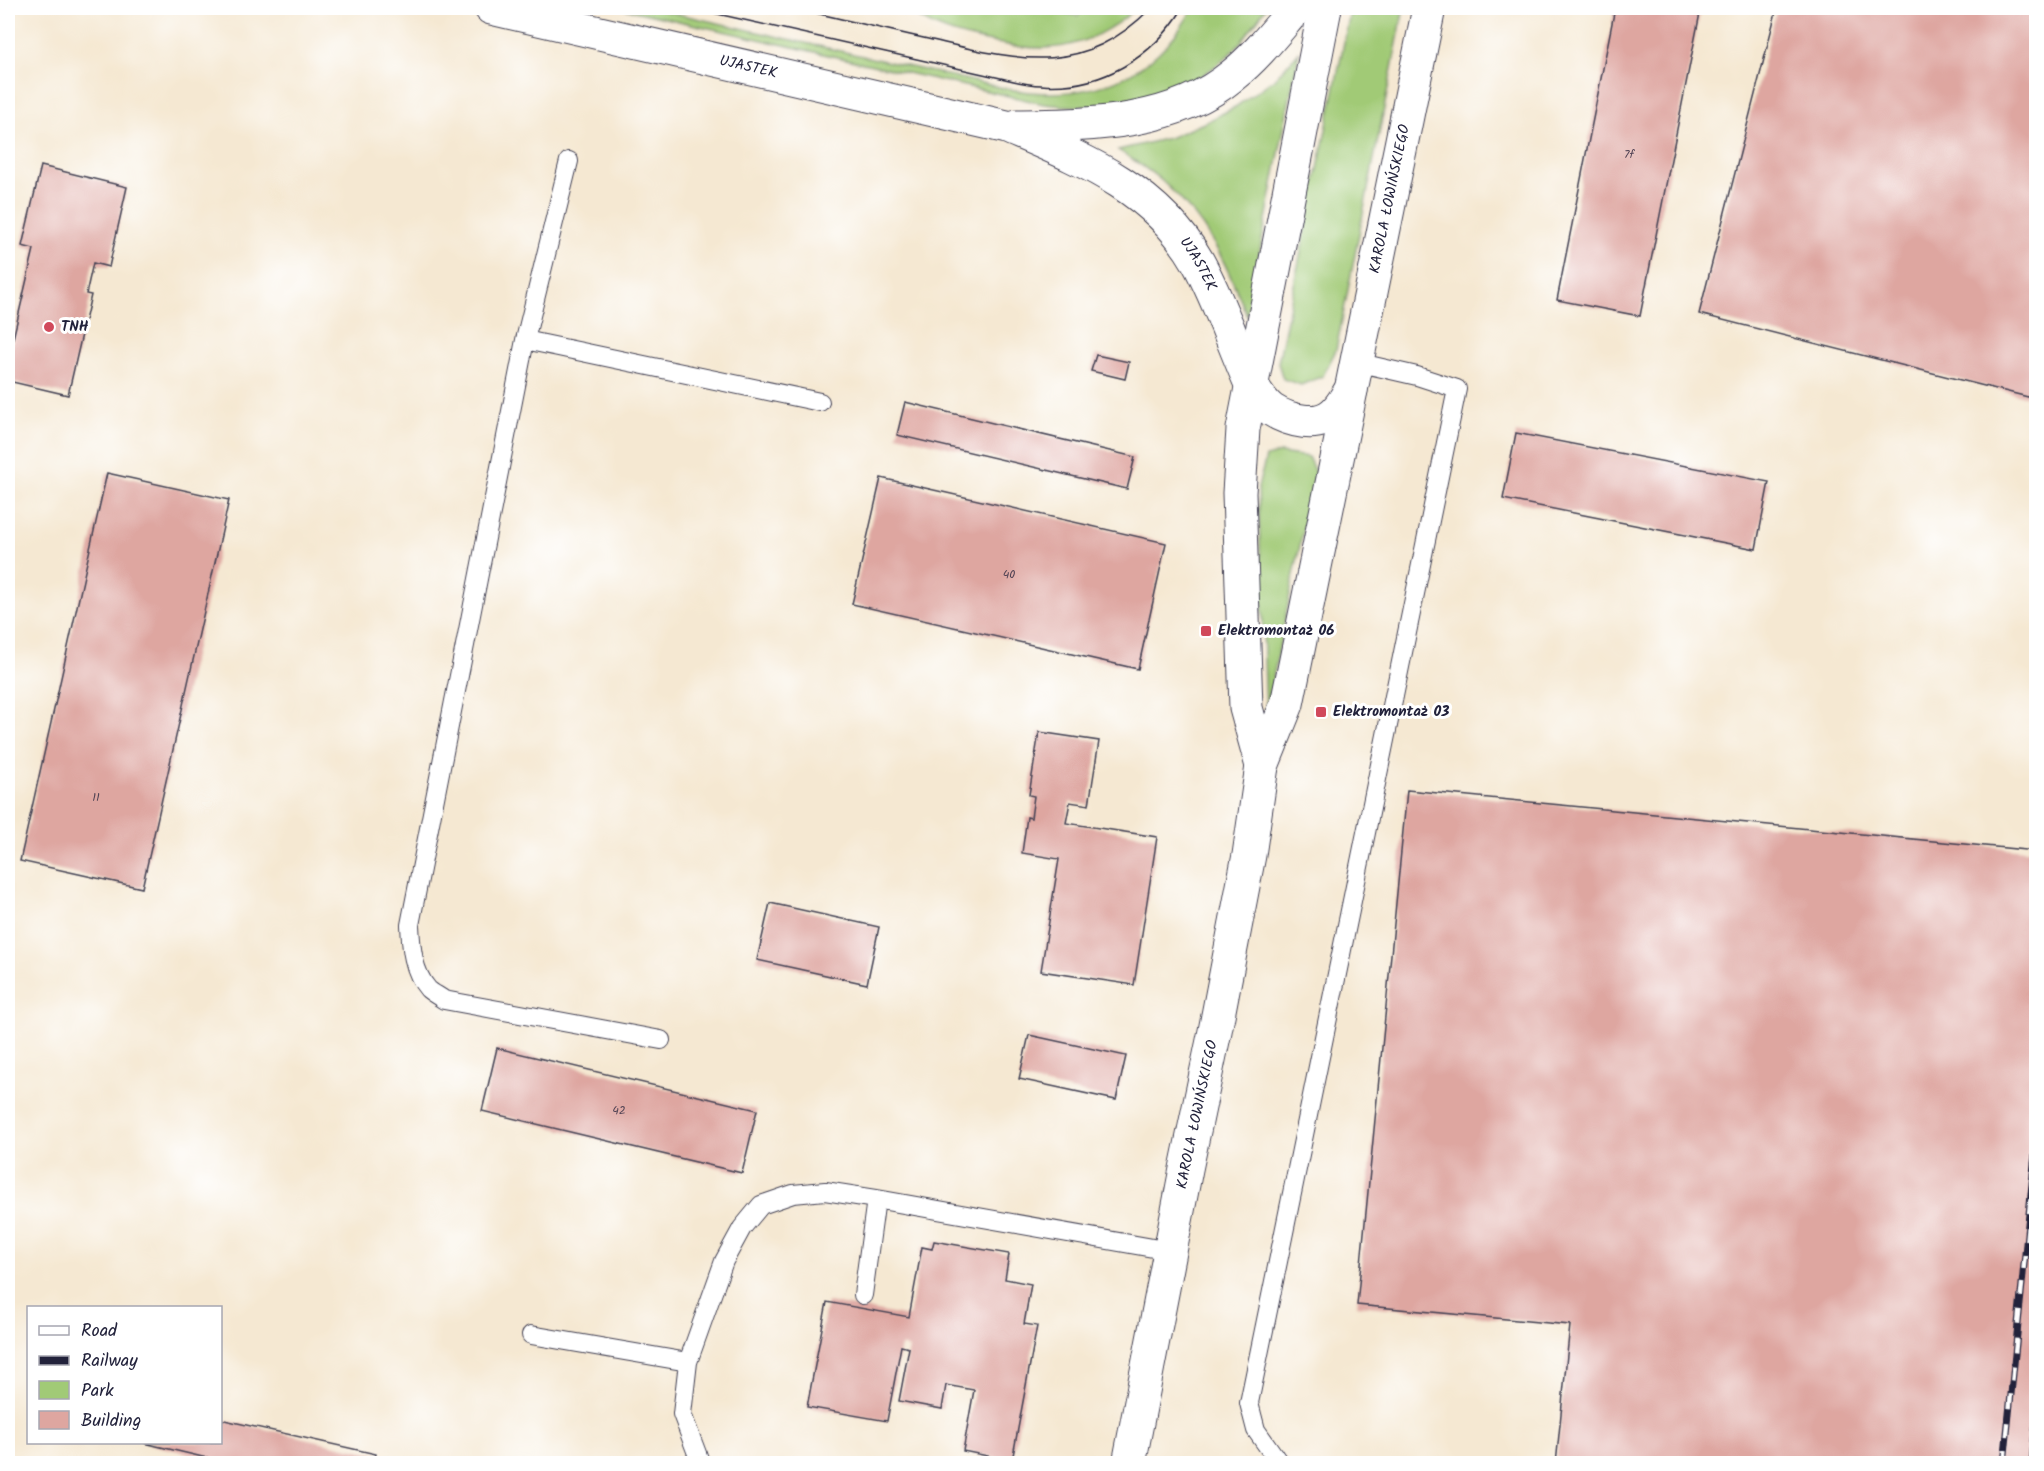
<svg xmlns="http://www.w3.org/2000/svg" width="2044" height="1471" viewBox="0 0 2044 1471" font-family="Kalam,sans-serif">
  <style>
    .green { fill: #a1ca76; stroke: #627658; stroke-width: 1.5 }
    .building { fill: #dea6a0 }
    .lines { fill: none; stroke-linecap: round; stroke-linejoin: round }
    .service-casing { stroke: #424052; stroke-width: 20 }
    .tertiary-casing { stroke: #424052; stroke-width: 35 }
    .service { stroke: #fff; stroke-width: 18 }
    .tertiary { stroke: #fff; stroke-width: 33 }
    .tram { stroke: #22223b; stroke-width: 1.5 }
    .rail-casing { stroke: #22223b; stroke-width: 7 }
    .rail { stroke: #fff; stroke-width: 4.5; stroke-dasharray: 14; stroke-linecap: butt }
    .poi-dot { fill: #d1495b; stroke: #fff; stroke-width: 2 }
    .labels { text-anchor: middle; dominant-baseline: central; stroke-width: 6; stroke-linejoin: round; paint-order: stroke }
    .number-label { font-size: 12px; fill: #514354 }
    .street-label { font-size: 15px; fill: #22223b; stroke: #fff }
    .poi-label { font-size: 15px; font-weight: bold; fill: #22223b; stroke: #fff; text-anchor: start }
  </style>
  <rect width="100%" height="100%" fill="#fff"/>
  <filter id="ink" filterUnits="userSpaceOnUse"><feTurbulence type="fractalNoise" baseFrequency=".0167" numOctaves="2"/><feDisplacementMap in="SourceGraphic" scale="12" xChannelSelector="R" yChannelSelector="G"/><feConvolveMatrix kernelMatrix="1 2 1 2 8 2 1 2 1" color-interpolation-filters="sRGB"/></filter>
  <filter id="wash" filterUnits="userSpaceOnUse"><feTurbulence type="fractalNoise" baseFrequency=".008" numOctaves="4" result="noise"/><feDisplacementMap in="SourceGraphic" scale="24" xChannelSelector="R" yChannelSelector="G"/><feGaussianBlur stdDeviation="1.35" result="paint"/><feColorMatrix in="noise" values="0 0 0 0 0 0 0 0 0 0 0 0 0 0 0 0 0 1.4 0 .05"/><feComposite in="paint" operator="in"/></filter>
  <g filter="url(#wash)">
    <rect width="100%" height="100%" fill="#f5e8d2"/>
    <!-- green -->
    <path class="green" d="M621,8h31l356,81c80,14 144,-8 185,-81h73c-14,19 -26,38 -44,53 -47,39 -119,51 -178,43z
      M906,8h133l39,8 8,-8h51c-54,46 -92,46 -160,31 -25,-5 -50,-13 -71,-31z
      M1351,8h53l-68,342 -13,26 -22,9 -18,-6 -5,-16z
      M1299,52l-52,264c-21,-54 -39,-94 -84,-134 -13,-12 -30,-22 -45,-32l51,-12 37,-16 29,-15 38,-27z
      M1280,453l28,4 7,15 -49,240 -8,-225 8,-30z"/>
    <g id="blocks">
      <!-- building -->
      <path class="building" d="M1615,8h86l-61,308 -83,-16z
        M1777,8h259v391l-337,-85z
        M41,166l86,21 -18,80 -16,-4 -7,31 5,1 -23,100 -60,-14v-21l26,-111 -12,-3z
        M1096,355l33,7 -4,17 -34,-8z
        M905,402l230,55 -8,32 -230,-54z
        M1516,433l253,49 -13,67 -253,-50z
        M107,473l122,27 -87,388 -122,-27z
        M881,478l285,65 -28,126 -286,-65z
        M1039,732l60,9 -10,64 -19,-3 -4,21 91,14 -23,148 -93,-14 18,-112 -37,-6 5,-36 4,1 3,-22 -5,-1z
        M1407,790l629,61v541l-7,72h-473l14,-139 -213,-20z
        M770,903l109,24 -12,57 -110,-24z
        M1029,1035l97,21 -10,44 -97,-21z
        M497,1048l260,62 -15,63 -260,-62z
        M934,1241l75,13 -4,25 26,5 -7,40 13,2 -25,135 -49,-10 11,-61 -28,-5 -4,24 -43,-8 10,-53 -8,-2 -14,75 -80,-14 20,-105 82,15 13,-70 10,2z
        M220,1419l156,35 -2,10h-142l-88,-21 76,-1z"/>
    </g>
  </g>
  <g filter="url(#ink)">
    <use href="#blocks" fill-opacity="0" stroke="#424052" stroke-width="1.5"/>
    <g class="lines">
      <defs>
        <path id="service" d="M525,340l44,-179
          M661,1040l-217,-40c-5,-4 -12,-7 -16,-11 -15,-17 -17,-42 -18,-64l115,-585 295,62
          M863,1295l13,-96
          M531,1335l157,27 36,-101 18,-33 19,-23 32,-11 32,-3 51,8 294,52
          M688,1362l-6,52 19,50
          M1280,1464l-24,-34 -7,-27 208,-1014 -40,-13 -61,-14"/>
        <g id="tertiary">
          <path id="s1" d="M491,8l516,119c74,32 148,60 191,135 21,38 35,82 53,122 6,9 12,20 21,26 17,11 46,18 62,3 7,-6 12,-16 17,-23"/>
          <path d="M1017,126c74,-1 156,-1 216,-51 24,-19 43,-44 63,-67"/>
          <path d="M1262,766l-16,-58 -7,-215 4,-64 82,-421"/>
          <path id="s2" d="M1129,1464l57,-295 29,-138 34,-176 13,-89 25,-62 142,-696"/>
        </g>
      </defs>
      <!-- service casing -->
      <use href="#service" class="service-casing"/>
      <!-- tertiary casing -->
      <use href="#tertiary" class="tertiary-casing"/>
      <!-- service -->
      <use href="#service" class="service"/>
      <!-- tertiary -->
      <use href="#tertiary" class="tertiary"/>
      <!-- tram -->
      <path class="tram" d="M691,8l314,71c12,3 24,6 36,6 60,5 112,-28 142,-77
        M794,8c44,10 89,21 134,31 87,20 152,41 223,-31"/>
      <defs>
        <path id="rail" d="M2004,1464l32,-320"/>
      </defs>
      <!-- rail casing -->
      <use href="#rail" class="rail-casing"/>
      <!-- rail -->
      <use href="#rail" class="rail"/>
    </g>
  </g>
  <!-- markers -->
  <g class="poi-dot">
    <circle cx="49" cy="327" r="6"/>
    <rect x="1200" y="625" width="12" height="12" rx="3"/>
    <rect x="1315" y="706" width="12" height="12" rx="3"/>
  </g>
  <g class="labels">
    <!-- number labels -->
    <g class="number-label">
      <text x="1629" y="154">7f</text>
      <text x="1009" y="574">40</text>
      <text x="96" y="797">11</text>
      <text x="619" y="1110">42</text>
    </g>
    <!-- street labels -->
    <g class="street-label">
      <text stroke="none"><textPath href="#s1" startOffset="264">UJASTEK</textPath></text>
      <text stroke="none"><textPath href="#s2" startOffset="1293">KAROLA ŁOWIŃSKIEGO</textPath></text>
      <text stroke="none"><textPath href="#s1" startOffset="770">UJASTEK</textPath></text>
      <text stroke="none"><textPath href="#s2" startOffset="356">KAROLA ŁOWIŃSKIEGO</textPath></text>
    </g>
    <!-- poi labels -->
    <g class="poi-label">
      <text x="61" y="327">TNH</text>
      <text x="1218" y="631">Elektromontaż 06</text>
      <text x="1333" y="712">Elektromontaż 03</text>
    </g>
  </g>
  <!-- margin -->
  <rect width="2044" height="1471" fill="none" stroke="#fff" stroke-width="30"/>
  <!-- legend -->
  <rect x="27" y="1306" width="195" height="138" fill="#ffffff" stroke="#a7a7b1" stroke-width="1.5"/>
  <rect x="39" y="1326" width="30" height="9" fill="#ffffff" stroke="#a7a7b1" stroke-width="1.5"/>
  <text x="81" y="1336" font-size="18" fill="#22223b">Road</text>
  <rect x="39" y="1356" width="30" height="9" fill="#22223b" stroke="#a7a7b1" stroke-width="1.5"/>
  <text x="81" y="1366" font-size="18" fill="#22223b">Railway</text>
  <rect x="39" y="1381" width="30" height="18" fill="#a1ca76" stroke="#a7a7b1" stroke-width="1.5"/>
  <text x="81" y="1396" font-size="18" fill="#22223b">Park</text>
  <rect x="39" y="1411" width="30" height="18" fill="#dea6a0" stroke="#a7a7b1" stroke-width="1.5"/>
  <text x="81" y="1426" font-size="18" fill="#22223b">Building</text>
</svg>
